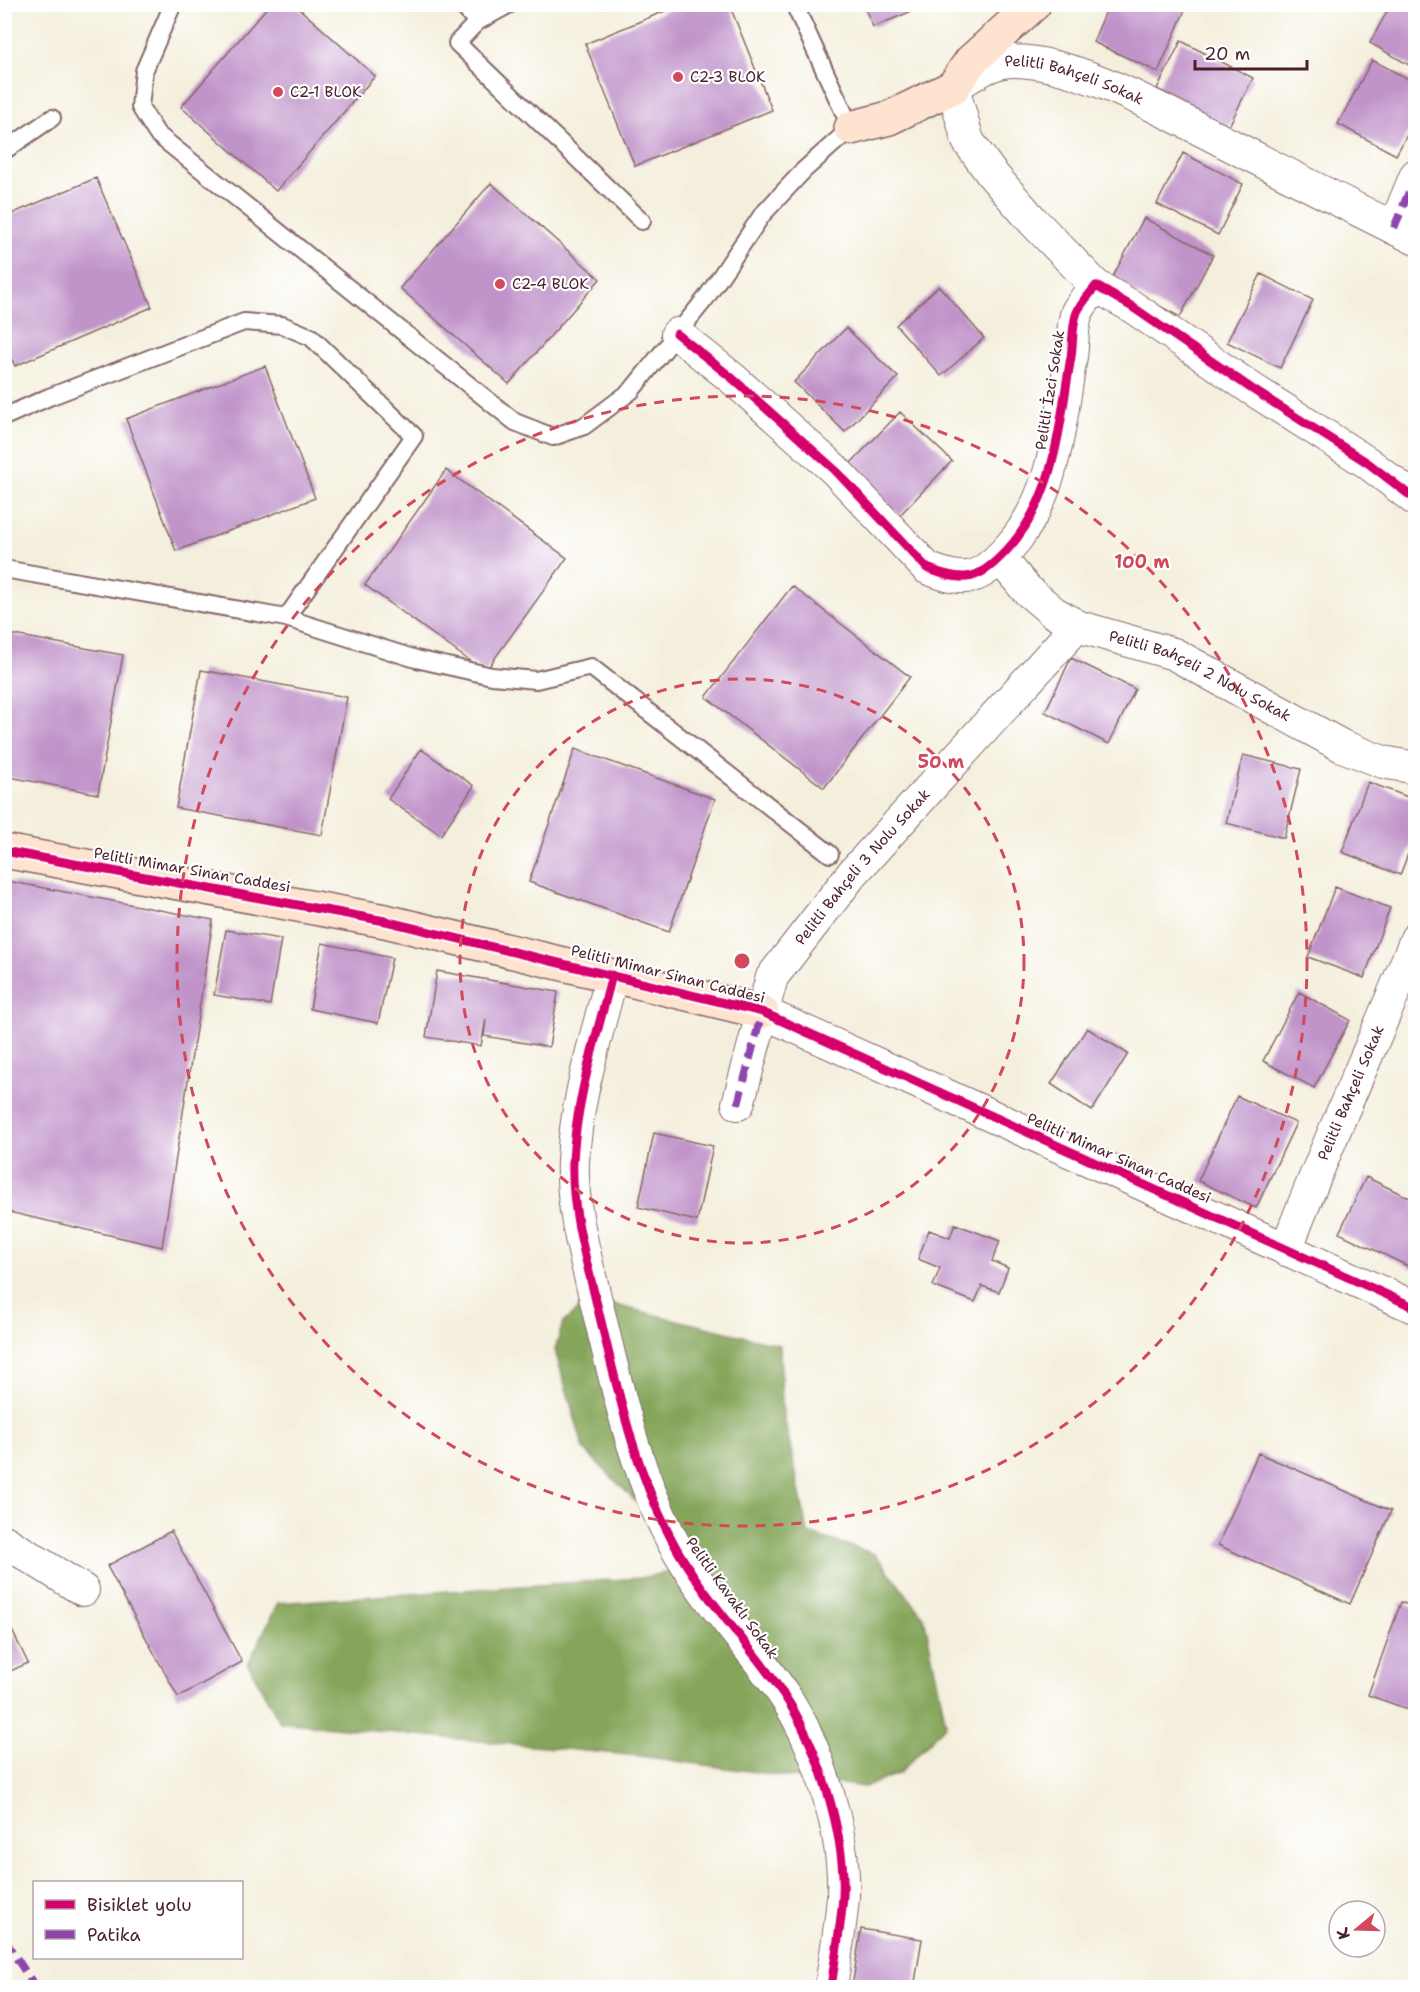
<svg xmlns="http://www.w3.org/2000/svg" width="1420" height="1992" viewBox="0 0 1420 1992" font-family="'Shantell Sans',sans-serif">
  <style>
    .forest { fill: #85a65a; stroke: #686242; stroke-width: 1.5 }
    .building { fill: #c093c9 }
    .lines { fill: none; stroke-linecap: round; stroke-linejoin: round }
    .lane-casing { stroke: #866869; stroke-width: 20 }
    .street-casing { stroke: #866869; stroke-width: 34 }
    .secondary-casing { stroke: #866869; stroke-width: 36 }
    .lane { stroke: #fff; stroke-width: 16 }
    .street { stroke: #fff; stroke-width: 32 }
    .secondary { stroke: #fee3d1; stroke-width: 33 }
    .quiet { stroke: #8e44ad; stroke-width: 8; stroke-dasharray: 15 8; stroke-linecap: butt }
    .cycleway-casing { stroke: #fff; stroke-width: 13 }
    .cycleway { stroke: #d6006c; stroke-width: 9 }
    .ring { fill: none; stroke: #d1495b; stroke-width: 3; stroke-dasharray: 10 8 }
    .poi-dot { fill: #d1495b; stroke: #fff; stroke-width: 2 }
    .labels { text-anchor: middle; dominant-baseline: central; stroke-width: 4.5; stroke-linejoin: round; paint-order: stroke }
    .poi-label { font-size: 15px; fill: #4a1f2b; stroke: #fff; text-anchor: start }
    .street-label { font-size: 15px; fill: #4a1f2b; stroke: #fff }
    .centre { fill: #d1495b; stroke: #fff; stroke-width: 3 }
    .ring-label { font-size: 18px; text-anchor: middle; font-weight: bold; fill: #d1495b; stroke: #fff; stroke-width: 4.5; stroke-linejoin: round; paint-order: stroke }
  </style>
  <rect width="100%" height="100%" fill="#fff"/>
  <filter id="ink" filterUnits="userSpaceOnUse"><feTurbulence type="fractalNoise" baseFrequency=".0167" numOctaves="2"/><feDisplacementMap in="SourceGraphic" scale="12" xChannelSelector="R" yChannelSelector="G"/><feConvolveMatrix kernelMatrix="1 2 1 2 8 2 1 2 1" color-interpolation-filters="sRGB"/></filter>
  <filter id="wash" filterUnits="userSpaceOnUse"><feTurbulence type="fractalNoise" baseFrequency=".008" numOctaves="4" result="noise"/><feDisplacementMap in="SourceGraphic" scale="24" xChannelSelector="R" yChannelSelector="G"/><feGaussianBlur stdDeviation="1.35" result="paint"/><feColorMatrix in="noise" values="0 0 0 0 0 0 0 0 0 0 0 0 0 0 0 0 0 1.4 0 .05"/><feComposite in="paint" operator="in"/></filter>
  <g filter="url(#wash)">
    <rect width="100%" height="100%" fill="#f4efdd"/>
    <!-- forest -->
    <path class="forest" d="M590,1299l190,46 2,62 26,126 67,21 49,63 22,107 -46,49 -36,14 -224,-31 -360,-34 -32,-58 30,-61 362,-25 48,-10 -35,-49 -69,-70 -29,-99 8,-27z"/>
    <g id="blocks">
      <!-- building -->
      <path class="building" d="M270,4h24l81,72 -99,115 -95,-84z
        M682,4h47l43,106 -137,56 -50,-122z
        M863,4h64v1l-54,22z
        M1109,4h64l12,6 -27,62 -65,-30z
        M1391,4h25v65l-46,-26z
        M1181,41l72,37 -24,48 -72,-37z
        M1372,60l44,23v35l-20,37 -58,-31z
        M1183,153l60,31 -25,51 -61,-31z
        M96,178l56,129 -137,59 -11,-24v-125z
        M491,183l109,96 -91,105 -109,-96z
        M1144,218l69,37 -33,62 -69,-37z
        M1261,274l52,26 -33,68 -53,-26z
        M939,286l45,52 -43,38 -45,-51z
        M846,328l52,49 -53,55 -51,-50z
        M265,366l50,132 -139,53 -50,-132z
        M900,412l52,49 -52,54 -52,-49z
        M446,470l121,88 -82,114 -120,-87z
        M792,586l118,91 -86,111 -118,-91z
        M4,633l119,22 -25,139 -94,-18z
        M1071,658l64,31 -26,55 -64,-32z
        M201,670l146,27 -25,138 -146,-27z
        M421,749l53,37 -33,49 -53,-36z
        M575,749l140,50 -46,133 -140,-50z
        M1243,755l58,14 -17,69 -58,-15z
        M1368,782l48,18v33l-16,42 -58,-23z
        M7,881l206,39 -51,327 -158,-36v-315z
        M1335,887l55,21 -26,70 -56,-21z
        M226,930l55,9 -11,66 -56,-10z
        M322,943l70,15 -14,65 -68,-14z
        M437,971l121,21 -9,55 -65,-11 2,-17 -5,27 -55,-9z
        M1299,992l51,28 -36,68 -51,-27z
        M1087,1028l41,26 -36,57 -41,-27z
        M1237,1096l59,27 -40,85 -58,-27z
        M654,1133l59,13 -16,75 -59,-14z
        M1366,1177l50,24v69l-77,-37z
        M955,1224l45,17 -8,20 16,7 -9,24 -17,-6 -7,16 -42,-16 7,-18 -22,-9 11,-29 21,8z
        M1258,1453l133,58 -41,93 -132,-59z
        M171,1531l71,131 -64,35 -71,-131z
        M1401,1602l15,6v104l-48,-17z
        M4,1614l24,49 -24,11z
        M861,1929l61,10 -8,49h-62z"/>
    </g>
  </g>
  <g filter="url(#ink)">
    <use href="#blocks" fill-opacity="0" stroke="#866869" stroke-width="1.5"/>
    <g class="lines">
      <defs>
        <path id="lane" d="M173,4l-29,67 -4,36 17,27 358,288 38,15 31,-11 47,-35 75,-93 56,-83 42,-45 47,-42 -57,-124
          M461,4l16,18
          M510,4l-33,18 -20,21 185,178
          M4,151l48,-33
          M4,417l45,-20 195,-75 38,3 29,12 103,99 -128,182 -282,-49
          M286,618l130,41 76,17 44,4 55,-13 239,187"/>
        <g id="street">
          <path d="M1394,228l22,-53"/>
          <path id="s1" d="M1096,286l-63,-65 -42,-48 -23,-32 -15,-54c19,-11 39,-27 62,-26 61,1 143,47 198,75 67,35 135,69 203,103"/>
          <path d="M677,334l55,44 103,92 92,98c39,16 52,12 80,-18 49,-53 52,-125 64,-193 2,-13 1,-33 6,-45 4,-9 13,-18 19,-26l35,20 121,83 116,74 48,37"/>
          <path id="s2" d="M1000,558l26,31 27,23 24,14 97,28 168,92 41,16 33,6"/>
          <path d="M612,975c-15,61 -36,123 -39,186 -2,49 13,97 24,144 20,81 36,162 76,237 30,56 76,101 111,153 34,50 62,141 59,201 -2,30 -8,61 -12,92"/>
          <path d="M762,1012l654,296"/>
          <path id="s3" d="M738,1104l34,-127 80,-103 225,-248"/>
          <path id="s4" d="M1286,1250c40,-106 88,-207 130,-311"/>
          <path d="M4,1541l79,49"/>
        </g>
        <path id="secondary" d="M851,128l38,-10 64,-31 18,-26 63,-57
          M4,851l381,70 377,91"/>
      </defs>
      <!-- lane casing -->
      <use href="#lane" class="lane-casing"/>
      <!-- street casing -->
      <use href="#street" class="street-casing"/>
      <!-- secondary casing -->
      <use href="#secondary" class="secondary-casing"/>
      <!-- lane -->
      <use href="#lane" class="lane"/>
      <!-- street -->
      <use href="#street" class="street"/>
      <!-- secondary -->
      <use href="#secondary" class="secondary"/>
      <!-- quiet -->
      <path class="quiet" d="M1394,228l22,-53
        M738,1104l24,-92
        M4,1939l32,49"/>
      <defs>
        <path id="cycleway" d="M677,334l55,44 103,92 92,98c39,16 52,12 80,-18 49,-53 52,-125 64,-193 2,-13 1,-33 6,-45 4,-9 13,-18 19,-26l35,20 121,83 116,74 48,37
          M4,851l381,70 377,91 654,296
          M612,975c-15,61 -36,123 -39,186 -2,49 13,97 24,144 20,81 36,162 76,237 30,56 76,101 111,153 34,50 62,141 59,201 -2,30 -8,61 -12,92"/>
      </defs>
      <!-- cycleway casing -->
      <use href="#cycleway" class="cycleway-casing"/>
      <!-- cycleway -->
      <use href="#cycleway" class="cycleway"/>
    </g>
  </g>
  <!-- distance rings -->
  <g class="ring">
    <circle cx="742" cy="961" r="282"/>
    <circle cx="742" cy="961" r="565"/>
  </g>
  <!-- markers -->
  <g class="poi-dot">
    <circle cx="678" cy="77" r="6"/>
    <circle cx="278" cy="92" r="6"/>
    <circle cx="500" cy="284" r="6"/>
  </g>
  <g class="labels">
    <!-- poi labels -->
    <g class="poi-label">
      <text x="690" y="77">C2-3 BLOK</text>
      <text x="290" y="92">C2-1 BLOK</text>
      <text x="512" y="284">C2-4 BLOK</text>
    </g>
    <!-- street labels -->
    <g class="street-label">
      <text stroke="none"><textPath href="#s1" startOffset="380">Pelitli Bahçeli Sokak</textPath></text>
      <text transform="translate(1050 390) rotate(-81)">Pelitli İzci Sokak</text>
      <text stroke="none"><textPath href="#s2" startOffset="237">Pelitli Bahçeli 2 Nolu Sokak</textPath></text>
      <text stroke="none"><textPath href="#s3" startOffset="274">Pelitli Bahçeli 3 Nolu Sokak</textPath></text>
      <text transform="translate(192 870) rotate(10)">Pelitli Mimar Sinan Caddesi</text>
      <text transform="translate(668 974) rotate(14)">Pelitli Mimar Sinan Caddesi</text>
      <text stroke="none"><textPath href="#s4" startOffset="170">Pelitli Bahçeli Sokak</textPath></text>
      <text transform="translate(1119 1158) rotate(24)">Pelitli Mimar Sinan Caddesi</text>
      <text transform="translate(732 1598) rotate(54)">Pelitli Kavaklı Sokak</text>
    </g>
  </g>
  <circle cx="742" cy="961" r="9" class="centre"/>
  <g class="ring-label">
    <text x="1142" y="568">100 m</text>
    <text x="941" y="768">50 m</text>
  </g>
  <!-- margin -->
  <rect width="1420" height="1992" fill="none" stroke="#fff" stroke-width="24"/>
  <!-- legend -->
  <rect x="33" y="1881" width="210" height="78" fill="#ffffff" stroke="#b7a5aa" stroke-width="1.5"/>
  <rect x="45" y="1900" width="30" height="9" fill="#d6006c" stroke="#b7a5aa" stroke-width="1.5"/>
  <text x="87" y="1911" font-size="18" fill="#4a1f2b">Bisiklet yolu</text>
  <rect x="45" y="1930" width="30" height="9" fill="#8e44ad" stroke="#b7a5aa" stroke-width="1.5"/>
  <text x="87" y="1941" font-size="18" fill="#4a1f2b">Patika</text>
  <!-- north arrow -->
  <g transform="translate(1357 1929) rotate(251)"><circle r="28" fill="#ffffff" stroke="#b7a5aa" stroke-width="1.5"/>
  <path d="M0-4.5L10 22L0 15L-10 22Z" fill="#d1495b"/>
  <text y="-9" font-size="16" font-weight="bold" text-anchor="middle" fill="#4a1f2b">K</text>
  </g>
  <!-- scale -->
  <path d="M1195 60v9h112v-9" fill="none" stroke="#4a1f2b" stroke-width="3"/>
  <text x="1204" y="60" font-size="18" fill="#4a1f2b" stroke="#ffffff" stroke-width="4.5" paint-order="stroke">20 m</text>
</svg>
